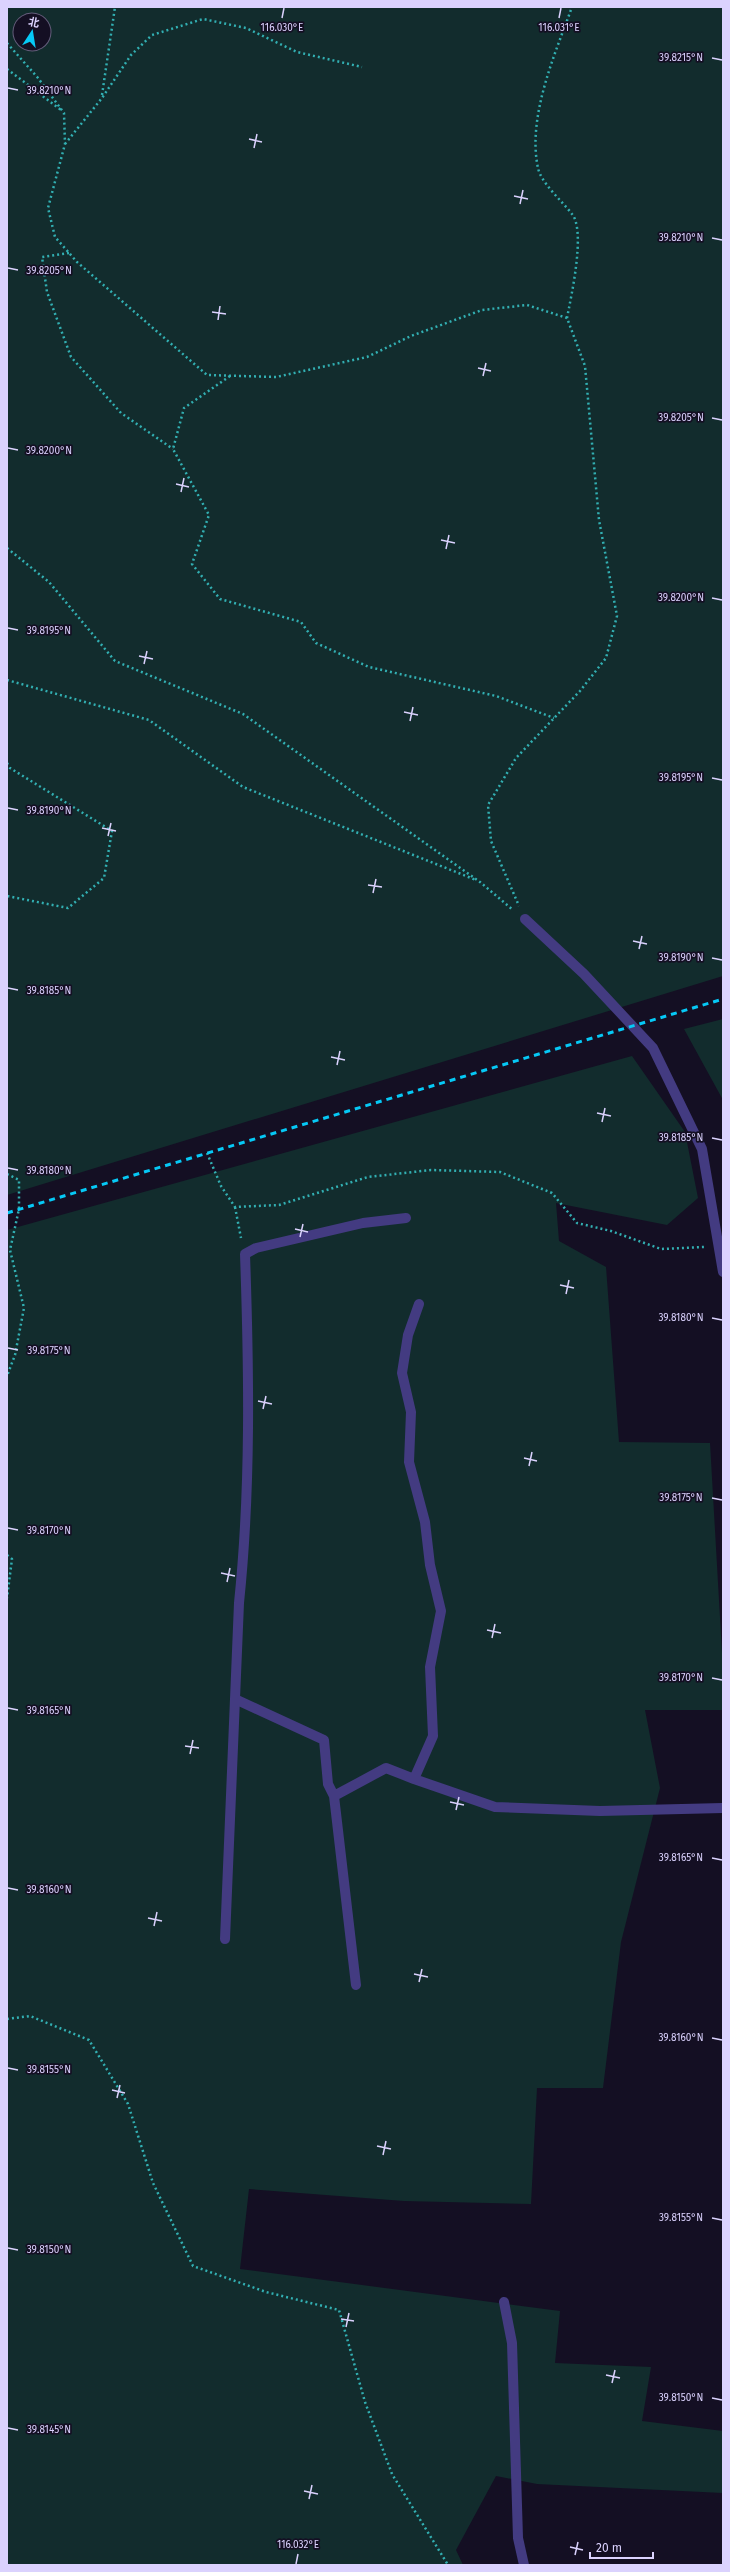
<svg xmlns="http://www.w3.org/2000/svg" width="730" height="2572" viewBox="0 0 730 2572" font-family="'Fira Sans','Noto Sans SC',sans-serif">
  <style>
    .green { fill: #122c2d; fill-rule: evenodd }
    .lines { fill: none; stroke-linecap: round; stroke-linejoin: round }
    .path { stroke: #32afb2; stroke-width: 2.5; stroke-dasharray: 2 3; stroke-linecap: butt }
    .minor { stroke: #433b81; stroke-width: 10 }
    .rail { stroke: #06c9f6; stroke-width: 3; stroke-dasharray: 6 5; stroke-linecap: butt }
    .ticks { fill: none; stroke: #dbd2fe; stroke-width: 1.5 }
    .ticks-label { font-size: 10px; text-anchor: middle; fill: #dbd2fe; stroke: #140f23; stroke-width: 3.5; stroke-linejoin: round; paint-order: stroke }
  </style>
  <rect width="100%" height="100%" fill="#140f23"/>
  <!-- green -->
  <path class="green" d="M7,7h716v969l-716,219zM20,20h24v24h-24z
    M723,1019v81l-39,-71z
    M632,1056l53,76 13,66 -31,27 -111,-22 3,38 47,26 13,175 91,1 13,227v40h-78l15,78 -39,154 -18,146h-66l-6,116 -127,-3 -155,-12 -9,80 320,42 -5,52 96,4 -9,54 81,10v62l-186,-9 -41,-8 -40,74 7,15h-456v-1335z"/>
  <g class="lines">
    <!-- path -->
    <path class="path" d="M7,43l31,35 26,35 1,31 -17,64 7,29 22,25 130,113 69,2 91,-20 44,-21 71,-26 45,-5 40,13 18,48 14,154 18,96 -11,42 -26,33 -64,67 -28,47 3,36 28,65
      M7,69l54,41
      M102,95l13,-88
      M65,144l37,-46 29,-43 21,-20 51,-16 43,9 51,24 65,15
      M69,253l-27,4 5,35 24,65 50,56 52,36
      M567,318c4,-21 19,-87 5,-104 -9,-12 -31,-31 -34,-46 -11,-51 17,-114 34,-161
      M230,376l-46,32 -11,41 36,66 -17,49 28,35 81,23 15,21 53,24 127,29 58,22
      M7,548l42,34 66,79 128,53 237,168 33,28
      M7,680l142,40 94,67 233,93
      M7,763l3,5 102,63 -8,47 -36,30 -61,-12
      M207,1153l14,33 14,21 44,-2 89,-28 63,-7 69,2 52,21 25,30 34,8 50,18 43,-2
      M7,1174l12,6v29l-9,41 14,58 -9,47 -8,21
      M235,1207l6,31
      M7,1555l5,4 -5,39
      M7,2019l23,-3 59,24 39,64 25,79 40,83 73,26 73,18 26,92 27,72 56,91"/>
    <!-- minor -->
    <path class="minor" d="M525,919l59,55 69,74 49,101 21,123
      M419,1304l-11,31 -6,38 9,39 -2,50 16,60 5,43 11,46 -11,56 3,69 -19,43 81,28 105,4 123,-3
      M235,1699l89,41 4,44 6,12 52,-28 28,11
      M334,1796l22,189
      M225,1939l14,-336c12,-116 10,-233 6,-349l11,-6 107,-25 43,-5
      M504,2302l8,41 6,195 6,27"/>
    <!-- rail -->
    <path class="rail" d="M7,1213l716,-214"/>
  </g>
  <!-- ticks -->
  <path class="ticks" d="M282,18l2,-10M559,18l2,-10M712,58l10,2M8,88l10,2M249,139l13,3M254,148l3,-14M514,196l14,3M520,204l3,-14M712,238l10,2M8,268l10,2M212,312l14,2M218,320l2,-14M478,368l13,3M483,376l3,-13M712,418l10,2M8,448l10,2M176,484l13,3M181,492l3,-14M441,540l14,3M446,549l3,-14M712,598l10,2M8,628l10,2M139,656l14,3M144,664l3,-13M404,712l14,3M410,721l3,-14M712,778l10,2M8,808l10,2M102,828l14,3M108,836l3,-13M368,885l14,2M373,893l3,-14M633,941l14,3M639,949l3,-13M712,958l10,2M8,988l10,2M331,1057l14,3M337,1065l3,-14M597,1113l14,3M602,1122l3,-14M712,1138l10,2M8,1168l10,2M295,1229l13,3M300,1237l3,-13M560,1285l14,3M566,1294l3,-14M712,1318l10,2M8,1348l10,2M258,1401l14,3M263,1409l3,-13M524,1458l13,3M529,1466l3,-14M712,1498l10,2M8,1528l10,2M221,1573l14,3M227,1582l3,-14M487,1630l14,3M492,1638l3,-14M712,1678l10,2M8,1708l10,2M185,1746l14,2M190,1754l3,-14M450,1802l14,3M456,1810l3,-13M712,1858l10,2M8,1888l10,2M148,1918l14,3M154,1926l3,-14M414,1974l14,3M419,1982l3,-13M712,2038l10,2M8,2068l10,2M112,2090l13,3M117,2098l3,-13M377,2146l14,3M383,2155l3,-14M712,2218l10,2M8,2248l10,2M341,2319l13,2M346,2327l3,-14M606,2375l14,3M612,2383l3,-13M712,2398l10,2M8,2428l10,2M304,2491l14,3M309,2499l3,-14M570,2547l13,3M575,2555l3,-13M296,2564l2,-10"/>
  <g class="ticks-label">
    <text x="282" y="31">116.030°E</text>
    <text x="559" y="31">116.031°E</text>
    <text x="681" y="61">39.8215°N</text>
    <text x="49" y="94">39.8210°N</text>
    <text x="681" y="241">39.8210°N</text>
    <text x="49" y="274">39.8205°N</text>
    <text x="681" y="421">39.8205°N</text>
    <text x="49" y="454">39.8200°N</text>
    <text x="681" y="601">39.8200°N</text>
    <text x="49" y="634">39.8195°N</text>
    <text x="681" y="781">39.8195°N</text>
    <text x="49" y="814">39.8190°N</text>
    <text x="681" y="961">39.8190°N</text>
    <text x="49" y="994">39.8185°N</text>
    <text x="681" y="1141">39.8185°N</text>
    <text x="49" y="1174">39.8180°N</text>
    <text x="681" y="1321">39.8180°N</text>
    <text x="49" y="1354">39.8175°N</text>
    <text x="681" y="1501">39.8175°N</text>
    <text x="49" y="1534">39.8170°N</text>
    <text x="681" y="1681">39.8170°N</text>
    <text x="49" y="1714">39.8165°N</text>
    <text x="681" y="1861">39.8165°N</text>
    <text x="49" y="1893">39.8160°N</text>
    <text x="681" y="2041">39.8160°N</text>
    <text x="49" y="2073">39.8155°N</text>
    <text x="681" y="2221">39.8155°N</text>
    <text x="49" y="2253">39.8150°N</text>
    <text x="681" y="2401">39.8150°N</text>
    <text x="49" y="2433">39.8145°N</text>
    <text x="298" y="2548">116.032°E</text>
  </g>
  <!-- border -->
  <rect width="730" height="2572" fill="none" stroke="#dbd2fe" stroke-width="16"/>
  <!-- north arrow -->
  <g transform="translate(32 32) rotate(12)"><circle r="19" fill="#140f23" stroke="#645d7b"/>
  <path d="M0-3L7 15L0 10L-7 15Z" fill="#06c9f6"/>
  <text y="-6" font-size="11" font-weight="bold" text-anchor="middle" fill="#dbd2fe">北</text>
  </g>
  <!-- scale -->
  <path d="M590 2552v6h63v-6" fill="none" stroke="#dbd2fe" stroke-width="2"/>
  <text x="596" y="2552" font-size="12" fill="#dbd2fe" stroke="#140f23" stroke-width="3" paint-order="stroke">20 m</text>
</svg>
